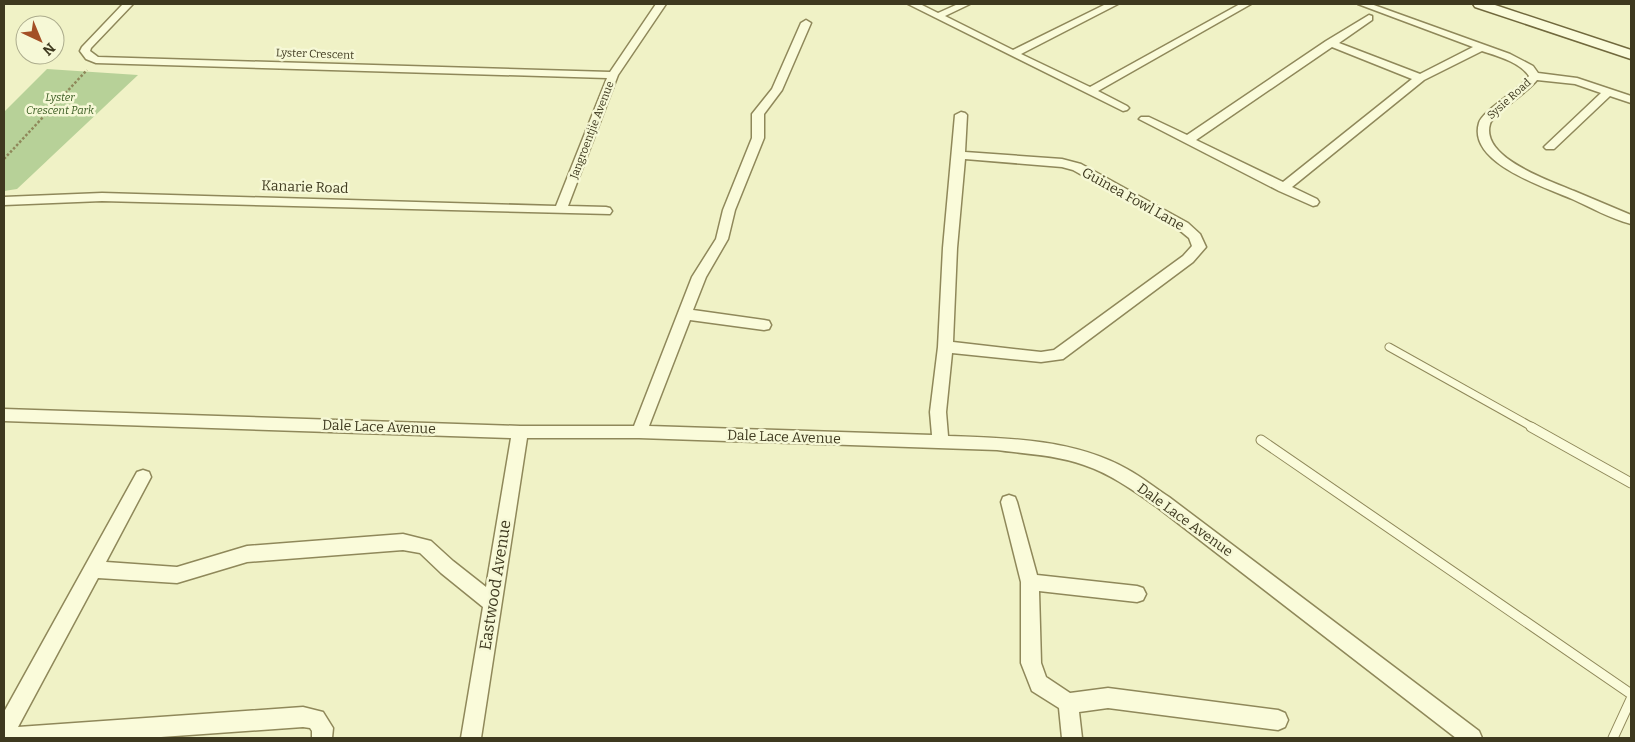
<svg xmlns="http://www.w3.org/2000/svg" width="1635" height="742" viewBox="0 0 1635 742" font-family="Bitter,serif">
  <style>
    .green { fill: #b7d198 }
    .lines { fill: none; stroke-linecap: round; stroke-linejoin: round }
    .service-far1-casing { stroke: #8f885a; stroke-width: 9 }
    .service-casing { stroke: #8f885a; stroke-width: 11 }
    .minor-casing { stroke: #8f885a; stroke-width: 3 }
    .secondary-casing { stroke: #71693d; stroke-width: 3 }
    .path { stroke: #8f885a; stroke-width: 2.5; stroke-dasharray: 2.5 2; stroke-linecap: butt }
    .service-far1 { stroke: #fafbda; stroke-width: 7 }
    .service { stroke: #fafbda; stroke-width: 9 }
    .minor { fill: #fafbda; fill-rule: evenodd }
    .secondary { fill: #fafbda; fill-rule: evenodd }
    .labels { text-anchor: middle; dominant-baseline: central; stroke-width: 5; stroke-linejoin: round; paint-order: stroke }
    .far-street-label { font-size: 11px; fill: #3e391f; stroke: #f6f8d6 }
    .far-park-label { font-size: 11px; font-style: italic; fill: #3a5c23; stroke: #f6f8d6 }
    .street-label { font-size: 14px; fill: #3e391f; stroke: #f6f8d6 }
    .near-street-label { font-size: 16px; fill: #3e391f; stroke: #f6f8d6 }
  </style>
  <rect width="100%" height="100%" fill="#f0f2c6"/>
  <!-- green -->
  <path class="green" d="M47,69l91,6 -121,114 -13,2v-79z"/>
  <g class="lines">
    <defs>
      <path id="service-far1" d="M1389,347l145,81"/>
      <path id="service" d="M1531,427l100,56
        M1261,440l370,254
        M1613,738l18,-39"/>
      <path id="minor" d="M123,4h10l-42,44 -1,3 8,6 512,15 46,-68h10l-48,71 -50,131 38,1 4,1 2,3 -2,3 -508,-13 -98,4v-8l98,-4 454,13 51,-128 -511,-15 -10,-4 -6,-8 2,-4z
        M908,4h12l18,9 20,-9h12l-25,12 68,34 93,-46h12l-97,50 69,33 150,-83h11l-153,87 29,15 2,2 -2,2 -4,1z
        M1358,4h13l139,50 23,12 5,7 39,5 54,18v7l-21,-7 -56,53h-8l-2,-2 2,-2 55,-52 -26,-9 -38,-4c-9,12 -44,34 -47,44 -10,34 61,57 84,67 19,8 38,16 57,24v9c-20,-5 -41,-17 -59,-25 -27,-12 -105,-36 -93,-76 4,-13 41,-33 50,-47 -9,-14 -32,-20 -47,-25l-58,29 -132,107 25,12 2,3 -2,3 -4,1 -34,-15 -140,-72 2,-2h8l38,18 139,-94 43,-26 3,1v4l-33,23 81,31 53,-27zM1332,47l80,32 -129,103 -87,-42z
        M806,20l5,3 -29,67 -18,24v24l-29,72 -7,29 -22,38 -13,33 71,10 5,1 2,4 -2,4 -5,1 -74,-10 -41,106 283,9 -2,-23 8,-65 5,-99 12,-133 6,-3 4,1 2,2 -2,37 97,7 19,5 107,59 12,11 6,13 -13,15 -130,97 -22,3 -89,-9 -6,59 2,24c60,2 125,3 179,33 15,8 28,19 42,28l310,234 3,7h-26l-299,-231c-23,-16 -46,-33 -73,-42 -28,-10 -58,-11 -87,-15l-358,-12h-112l-46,300h-20l22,-131 -42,-34 -21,-20 -17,-3 -156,12 -70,21 -79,-5 -80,149 285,-20 20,5 10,16 -1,10h-20v-7l-2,-3 -7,-1 -156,11h-143v-26l133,-240 6,-2 6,2 2,5 -45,85 71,5 70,-21 156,-12 28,7 22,20 33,26 25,-149 -507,-17v-12l516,17h114l58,-149 24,-38 7,-29 29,-72v-24l20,-25 29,-66zM965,159l97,8 11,3 105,59 11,9 3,8 -9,10 -129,94 -13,2 -88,-10 4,-94z
        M1009,495l6,2 2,5 20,73 100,11 6,2 3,6 -3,6 -6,2 -98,-11 2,72 5,14 24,16 38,-5 170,22 7,3 3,7 -3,7 -7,3 -170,-22 -29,4 3,26h-20l-3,-30 -27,-17 -11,-28v-81l-20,-80 2,-5z"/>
      <path id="secondary" d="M1473,4h19l139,46v9l-156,-52z"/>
    </defs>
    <!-- service-far1 casing -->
    <use href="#service-far1" class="service-far1-casing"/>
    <!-- service casing -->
    <use href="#service" class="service-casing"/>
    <!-- minor casing -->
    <use href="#minor" class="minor-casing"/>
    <!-- secondary casing -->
    <use href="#secondary" class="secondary-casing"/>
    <!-- path -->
    <path class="path" d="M4,159l83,-89"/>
    <!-- service-far1 -->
    <use href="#service-far1" class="service-far1"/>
    <!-- service -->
    <use href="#service" class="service"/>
    <!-- minor -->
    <use href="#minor" class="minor"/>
    <!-- secondary -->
    <use href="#secondary" class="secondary"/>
  </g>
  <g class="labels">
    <!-- far-street labels -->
    <g class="far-street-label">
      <text transform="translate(315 54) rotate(2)">Lyster Crescent</text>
      <text transform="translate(1509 99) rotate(-42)">Sysie Road</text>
      <text transform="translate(592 130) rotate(-69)">Jangroentjie Avenue</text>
    </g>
    <!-- far-park labels -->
    <g class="far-park-label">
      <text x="60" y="97">Lyster<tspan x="60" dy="13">Crescent Park</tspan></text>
    </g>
    <!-- street labels -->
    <g class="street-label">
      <text transform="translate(305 187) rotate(2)">Kanarie Road</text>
      <text transform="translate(1133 199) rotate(29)">Guinea Fowl Lane</text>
      <text transform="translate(379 427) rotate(2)">Dale Lace Avenue</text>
      <text transform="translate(784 437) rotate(2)">Dale Lace Avenue</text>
      <text transform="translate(1185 520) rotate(36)">Dale Lace Avenue</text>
    </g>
    <!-- near-street labels -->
    <g class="near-street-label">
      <text transform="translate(495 585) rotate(-81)">Eastwood Avenue</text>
    </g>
  </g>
  <!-- border -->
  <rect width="1635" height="742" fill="none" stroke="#3e391f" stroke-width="10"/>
  <!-- north arrow -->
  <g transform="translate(40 40) rotate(136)"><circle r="24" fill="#f6f8d6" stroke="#acac8d"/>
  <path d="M0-4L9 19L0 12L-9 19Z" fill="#a34f25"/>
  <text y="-8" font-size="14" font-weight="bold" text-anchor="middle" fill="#3e391f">N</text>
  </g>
</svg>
